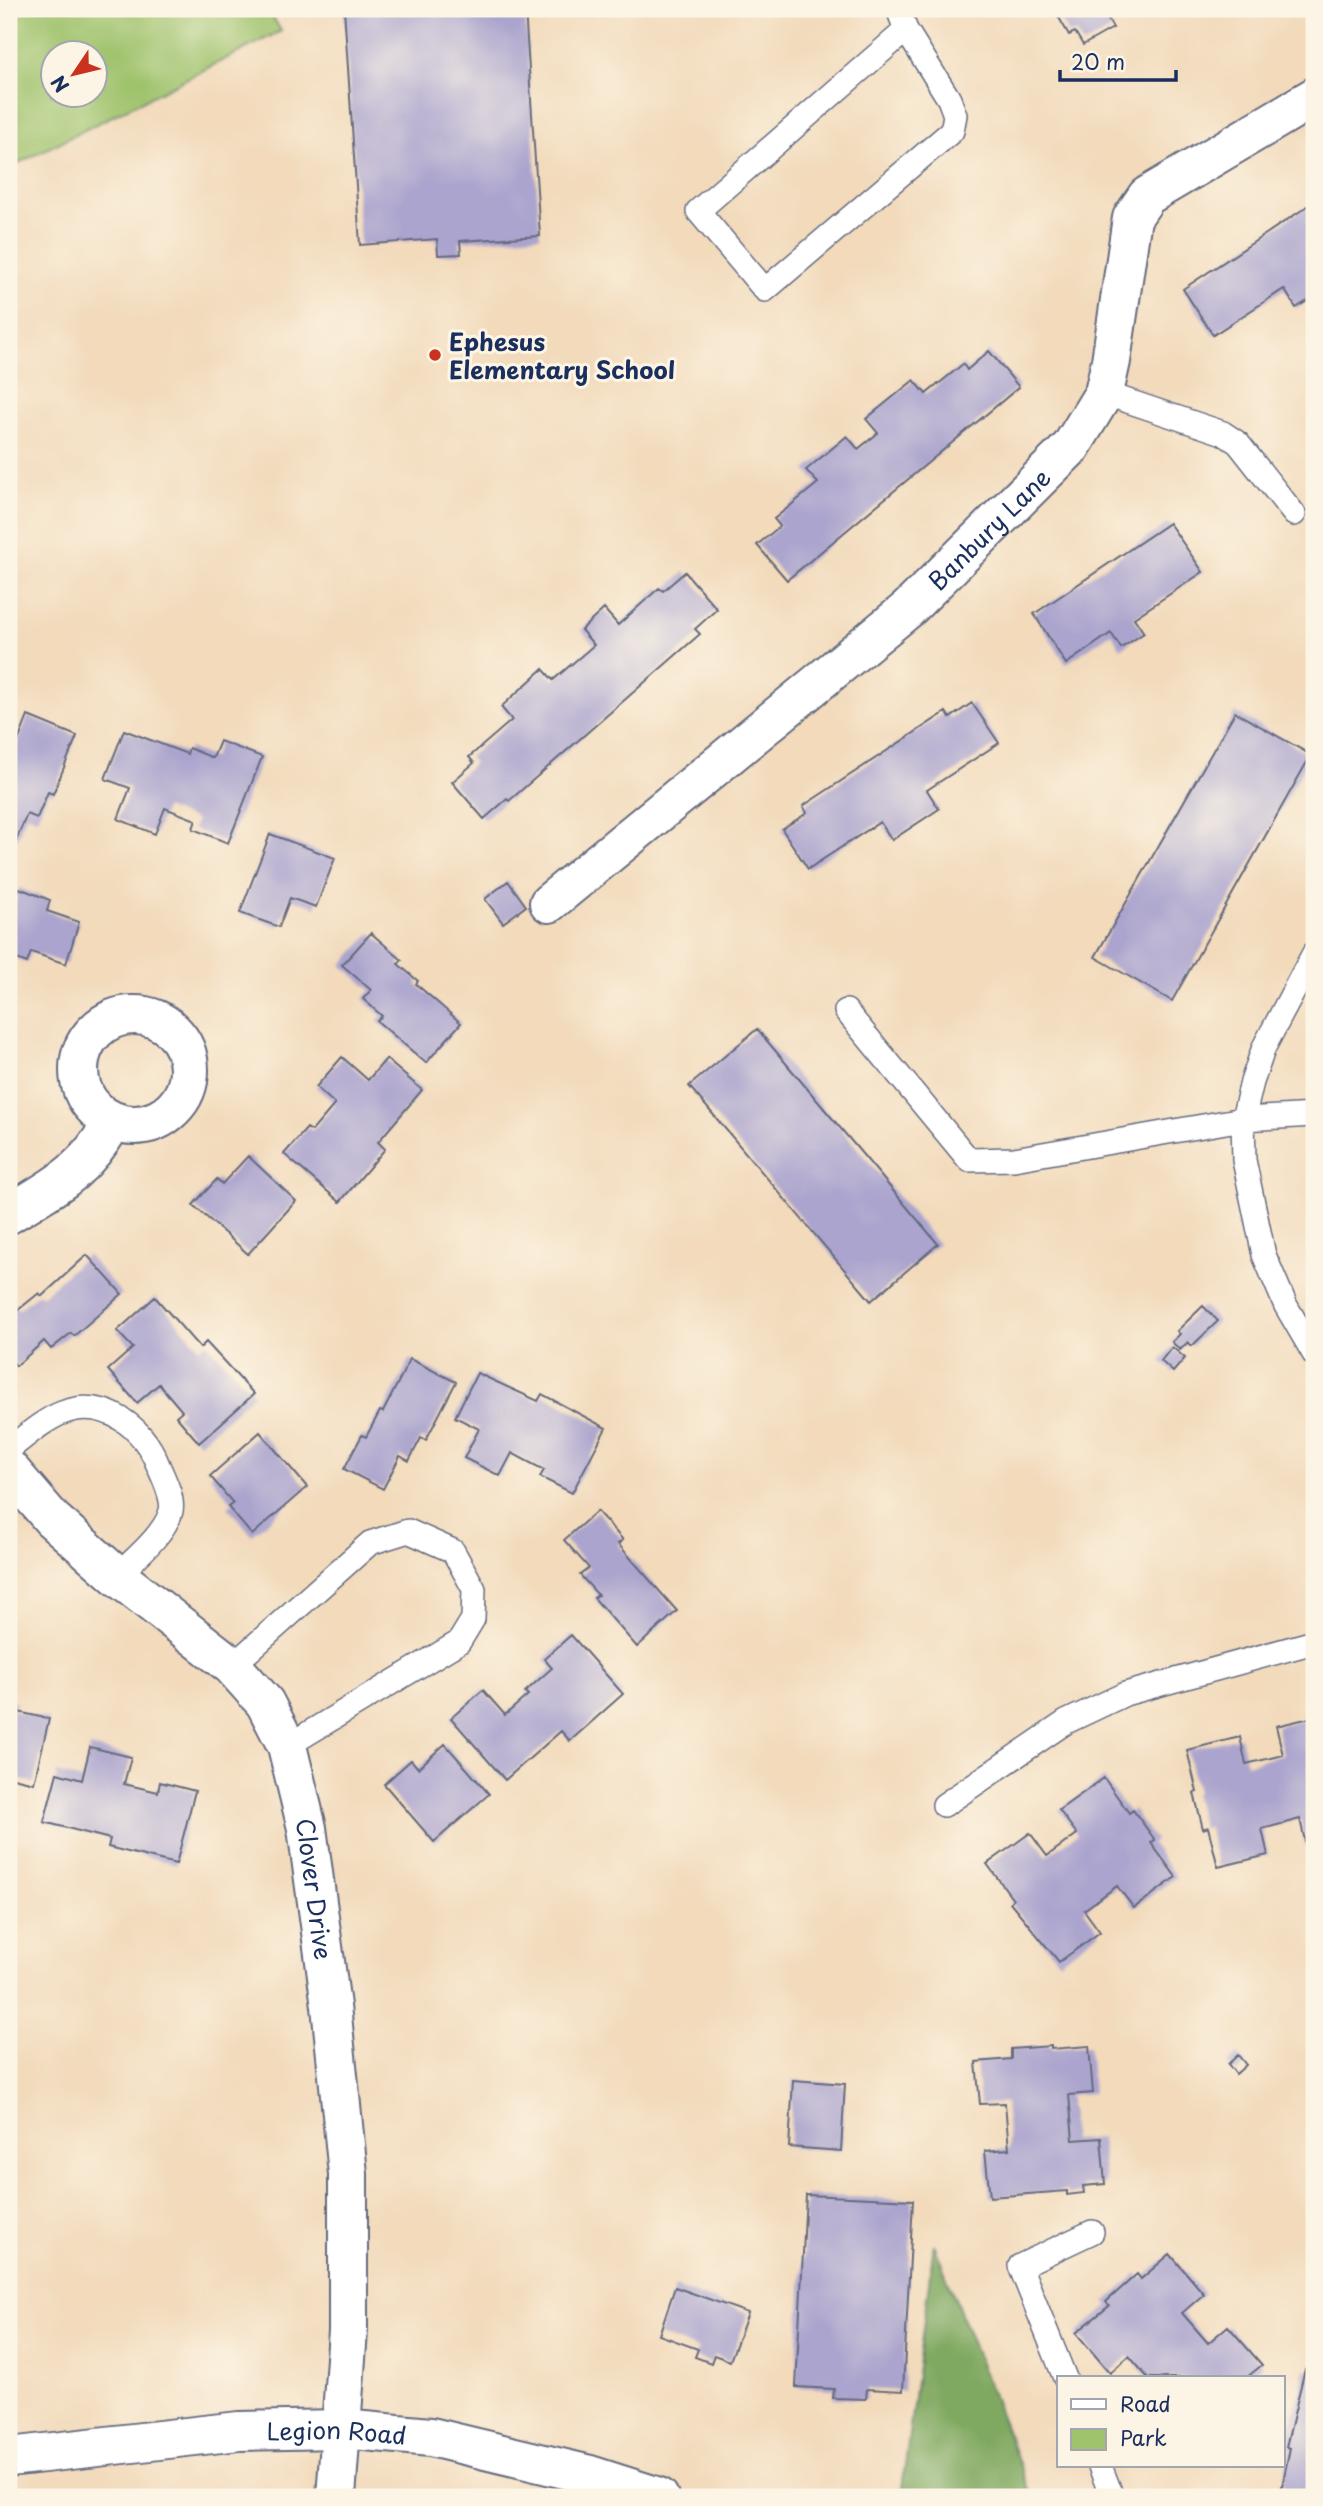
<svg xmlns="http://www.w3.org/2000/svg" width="1323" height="2506" viewBox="0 0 1323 2506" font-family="'Playpen Sans',sans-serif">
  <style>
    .green { fill: #9fc26c; stroke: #5d7865; stroke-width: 2; fill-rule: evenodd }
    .forest { fill: #7fa860; stroke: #4d6c5f; stroke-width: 2 }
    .building { fill: #aba4ce }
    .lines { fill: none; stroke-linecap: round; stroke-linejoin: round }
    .service-casing { stroke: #666b7f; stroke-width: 26 }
    .minor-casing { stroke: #666b7f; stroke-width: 42 }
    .service { stroke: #fff; stroke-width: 23 }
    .minor { stroke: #fff; stroke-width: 38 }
    .poi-dot { fill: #c8321e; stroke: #fcf5e5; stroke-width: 2.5 }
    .labels { text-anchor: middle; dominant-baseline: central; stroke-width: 6; stroke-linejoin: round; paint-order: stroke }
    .poi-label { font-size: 24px; font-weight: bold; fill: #1b2f5e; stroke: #fcf5e5; text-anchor: start }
    .street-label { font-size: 24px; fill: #1b2f5e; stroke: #fcf5e5 }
  </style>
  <rect width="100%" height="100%" fill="#fcf5e5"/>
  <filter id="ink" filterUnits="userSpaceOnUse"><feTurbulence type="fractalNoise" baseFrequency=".0143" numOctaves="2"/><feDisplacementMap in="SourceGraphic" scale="14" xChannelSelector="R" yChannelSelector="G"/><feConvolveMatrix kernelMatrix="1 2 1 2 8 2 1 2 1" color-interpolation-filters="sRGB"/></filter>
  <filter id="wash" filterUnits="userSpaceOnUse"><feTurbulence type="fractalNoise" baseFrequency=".00686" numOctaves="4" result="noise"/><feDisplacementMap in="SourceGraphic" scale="28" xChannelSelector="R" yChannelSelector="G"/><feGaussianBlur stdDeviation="1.57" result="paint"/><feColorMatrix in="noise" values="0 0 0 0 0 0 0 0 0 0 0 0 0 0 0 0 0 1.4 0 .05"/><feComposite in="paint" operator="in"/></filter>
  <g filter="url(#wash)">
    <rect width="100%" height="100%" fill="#f2dabb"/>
    <!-- green -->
    <path class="green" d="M9,9h259l13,22 -272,137zM52,52h42v42h-42z"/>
    <!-- forest -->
    <path class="forest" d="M934,2244l98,253h-131z"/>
    <g id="blocks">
      <!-- building -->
      <path class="building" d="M344,9h181l15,227 -80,5 1,13 -23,1 -1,-16 -77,6z
        M1054,9h48l11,19 -30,17 -8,-13 -6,3z
        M1158,9h17l-14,7z
        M1314,202v68l-7,5 7,10v12l-18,11 -12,-19 -71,46 -30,-46z
        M989,351l30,36 -232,193 -30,-35 23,-19 -6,-7 44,-36 -12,-13 41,-34 11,13 20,-16 -12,-14 48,-39 12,14 37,-30 4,6z
        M1169,523l34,49 -69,46 10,15 -23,15 -10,-15 -45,31 -32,-50z
        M685,572l32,37 -22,20 5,5 -191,167 -2,-2 -23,20 -32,-37 22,-19 -5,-6 43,-37 -11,-13 42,-38 10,11 41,-35 -13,-15 23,-21 14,16 41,-37 4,3z
        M972,703l27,40 -72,47 12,19 -47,31 -12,-18 -72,47 -26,-40 25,-16 -4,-7 143,-94 4,6z
        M1235,712l76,43 -139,246 -77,-44z
        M28,716l49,20 -24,58 -5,-2 -11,26 -10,-4 -14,34 -4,-2v-82z
        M124,730l63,24 2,-6 24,10 7,-17 42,16 -34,86 -35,-14 3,-9 -31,-12 -10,26 -37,-15 12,-31 -25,-9z
        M270,834l65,24 -19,49 -26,-9 -11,29 -39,-14z
        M508,881l18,25 -23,17 -18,-24z
        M19,888l31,12 -3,11 32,11 -13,42 -35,-12 -4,11 -18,-7v-49l4,1z
        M371,933l31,27 -4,4 20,17 -2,3 45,39 -35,40 -49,-42 5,-5 -19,-17 8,-9 -29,-25z
        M757,1029l181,215 -67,57 -182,-215z
        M342,1057l26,23 18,-21 36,31 -44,52 7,7 -45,53 -56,-48 23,-26 5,3 23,-27 -19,-17z
        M248,1156l48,45 -48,53 -55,-49 24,-26 5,5z
        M87,1255l35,39 -48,42 -3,-3 -20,16 -7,-8 -28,25 -7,-9v-45l6,-6 3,4 21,-17 3,3z
        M155,1297l45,51 6,-6 48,52 -55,49 -23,-27 6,-5 -23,-27 -22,19 -29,-33 25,-22 -16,-17z
        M1203,1306l15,15 -26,25 -4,-4 -8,8 -8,-8 8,-8 -3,-3z
        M1172,1347l13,11 -12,14 -12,-11z
        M410,1359l46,23 -30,58 -5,-2 -12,23 -9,-5 -17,33 -39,-20 18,-34 4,2 14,-26 3,1z
        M477,1373l61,28 4,-7 64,34 -34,65 -32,-16 4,-7 -32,-17 -12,23 -36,-18 15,-29 -24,-12z
        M260,1432l47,55 -55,48 -24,-28 5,-4 -23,-27z
        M597,1511l26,29 -5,4 59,67 -40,36 -43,-49 4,-3 -18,-20 9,-7 -25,-28z
        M571,1635l52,59 -53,47 -9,-10 -56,49 -54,-62 32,-28 22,25 23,-20 -3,-3 27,-24 -8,-9z
        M9,1701l7,1 -2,9 35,8 -15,64 -25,-6z
        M1314,1717v127l-8,2 -6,-27 -38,10 6,26 -50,12 -10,-40 -5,2 -9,-36 3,-1 -10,-42 53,-13 6,27 37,-9 -7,-29z
        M445,1744l44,50 -55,48 -50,-58 27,-24 7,8z
        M90,1747l41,10 -7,27 34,8 2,-10 35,9 -19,73 -68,-17 2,-8 -66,-17 13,-49 25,7z
        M1104,1778l25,35 4,-3 22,30 -4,3 25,34 -42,31 -17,-22 -33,24 16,22 -41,30 -49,-60 3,-3 -26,-35 43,-31 17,23 30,-22 -18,-24z
        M1051,2046v3l38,-3 4,47 -24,2 4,45 28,-2 4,46 -22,2 1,7 -17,2v-4l-77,6 -5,-46 24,-2 -4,-46 -25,1 -4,-42 35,-3v-10z
        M1238,2055l8,10 -10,9 -8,-10z
        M793,2080l52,4 -4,67 -52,-4z
        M806,2195l107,5 -10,191 -36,-2 -1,10 -33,-1 1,-9 -38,-2z
        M1170,2254l34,40 -22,19 26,30 20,-17 34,39 -16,13h-98l-19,-22 -19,17 -34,-40 33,-27 -3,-4 31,-28 4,5z
        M675,2287l73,26 -18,48 -16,-6 -3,8 -16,-6 3,-8 -39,-14z
        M1305,2369l9,2v126l-33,-6 9,-43 -4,-1z"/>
    </g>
  </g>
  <g filter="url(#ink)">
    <use href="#blocks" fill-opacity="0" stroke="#666b7f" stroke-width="2"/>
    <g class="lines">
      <defs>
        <path id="service" d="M898,9l8,21 43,69 6,16 -3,16 -187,159 -67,-79 208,-181
          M1104,393l119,40 15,10 56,71
          M1314,953l-50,94 -12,35 -9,37 1,41 20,95 22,51 28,48
          M846,1011l123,149 45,-1 229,-40 71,-4
          M9,1449c16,-12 33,-28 53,-36 42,-17 81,14 96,52 5,12 16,33 13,46 -6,23 -37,48 -54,65
          M232,1666l138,-123 38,-12 45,20 21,38 -1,30 -14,23 -172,104
          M944,1805l122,-83 59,-28 189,-52
          M1065,2378l-45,-112 72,-34
          M1100,2466l12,31"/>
        <g id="minor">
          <path id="s1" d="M549,903l359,-294 163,-162 33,-54 7,-32 21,-143 15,-22 167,-99"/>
          <circle cx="134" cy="1070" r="55"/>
          <path d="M9,1214c49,-30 73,-40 104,-92"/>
          <path id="s2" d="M9,1469l43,50 65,57 115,90 33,37 22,43 20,82 24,178 17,168v157l-12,166"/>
          <path id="s3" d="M9,2457l230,-26 103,-2 89,8 159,38 69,22"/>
        </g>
      </defs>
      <!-- service casing -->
      <use href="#service" class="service-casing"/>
      <!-- minor casing -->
      <use href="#minor" class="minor-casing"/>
      <!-- service -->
      <use href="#service" class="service"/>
      <!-- minor -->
      <use href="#minor" class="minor"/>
    </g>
  </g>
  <!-- markers -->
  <circle class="poi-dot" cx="435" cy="355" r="7"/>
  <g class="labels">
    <!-- poi labels -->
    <g class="poi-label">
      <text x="449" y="341">Ephesus<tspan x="449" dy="28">Elementary School</tspan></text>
    </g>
    <!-- street labels -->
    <g class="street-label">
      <text stroke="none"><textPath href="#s1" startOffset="578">Banbury Lane</textPath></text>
      <text stroke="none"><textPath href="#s2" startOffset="542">Clover Drive</textPath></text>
      <text stroke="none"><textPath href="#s3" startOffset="329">Legion Road</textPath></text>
    </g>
  </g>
  <!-- margin -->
  <rect width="1323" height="2506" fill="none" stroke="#fcf5e5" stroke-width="35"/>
  <!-- legend -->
  <rect x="1057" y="2376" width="228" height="91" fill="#fcf5e5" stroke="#a2a6af" stroke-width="2"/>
  <rect x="1071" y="2399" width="35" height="10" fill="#ffffff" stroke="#a2a6af" stroke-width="2"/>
  <text x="1120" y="2412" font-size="21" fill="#1b2f5e">Road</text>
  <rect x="1071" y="2429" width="35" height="21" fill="#9fc26c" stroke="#a2a6af" stroke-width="2"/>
  <text x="1120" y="2446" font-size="21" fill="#1b2f5e">Park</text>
  <!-- north arrow -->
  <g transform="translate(74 74) rotate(235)"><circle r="33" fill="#fcf5e5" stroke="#a2a6af" stroke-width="2"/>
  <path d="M0-5L12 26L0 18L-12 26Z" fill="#c8321e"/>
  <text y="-10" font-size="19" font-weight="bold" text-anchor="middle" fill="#1b2f5e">N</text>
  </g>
  <!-- scale -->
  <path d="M1060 70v10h116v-10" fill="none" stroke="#1b2f5e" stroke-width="3.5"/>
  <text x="1071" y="70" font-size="21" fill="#1b2f5e" stroke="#fcf5e5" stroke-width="5" paint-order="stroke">20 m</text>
</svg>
